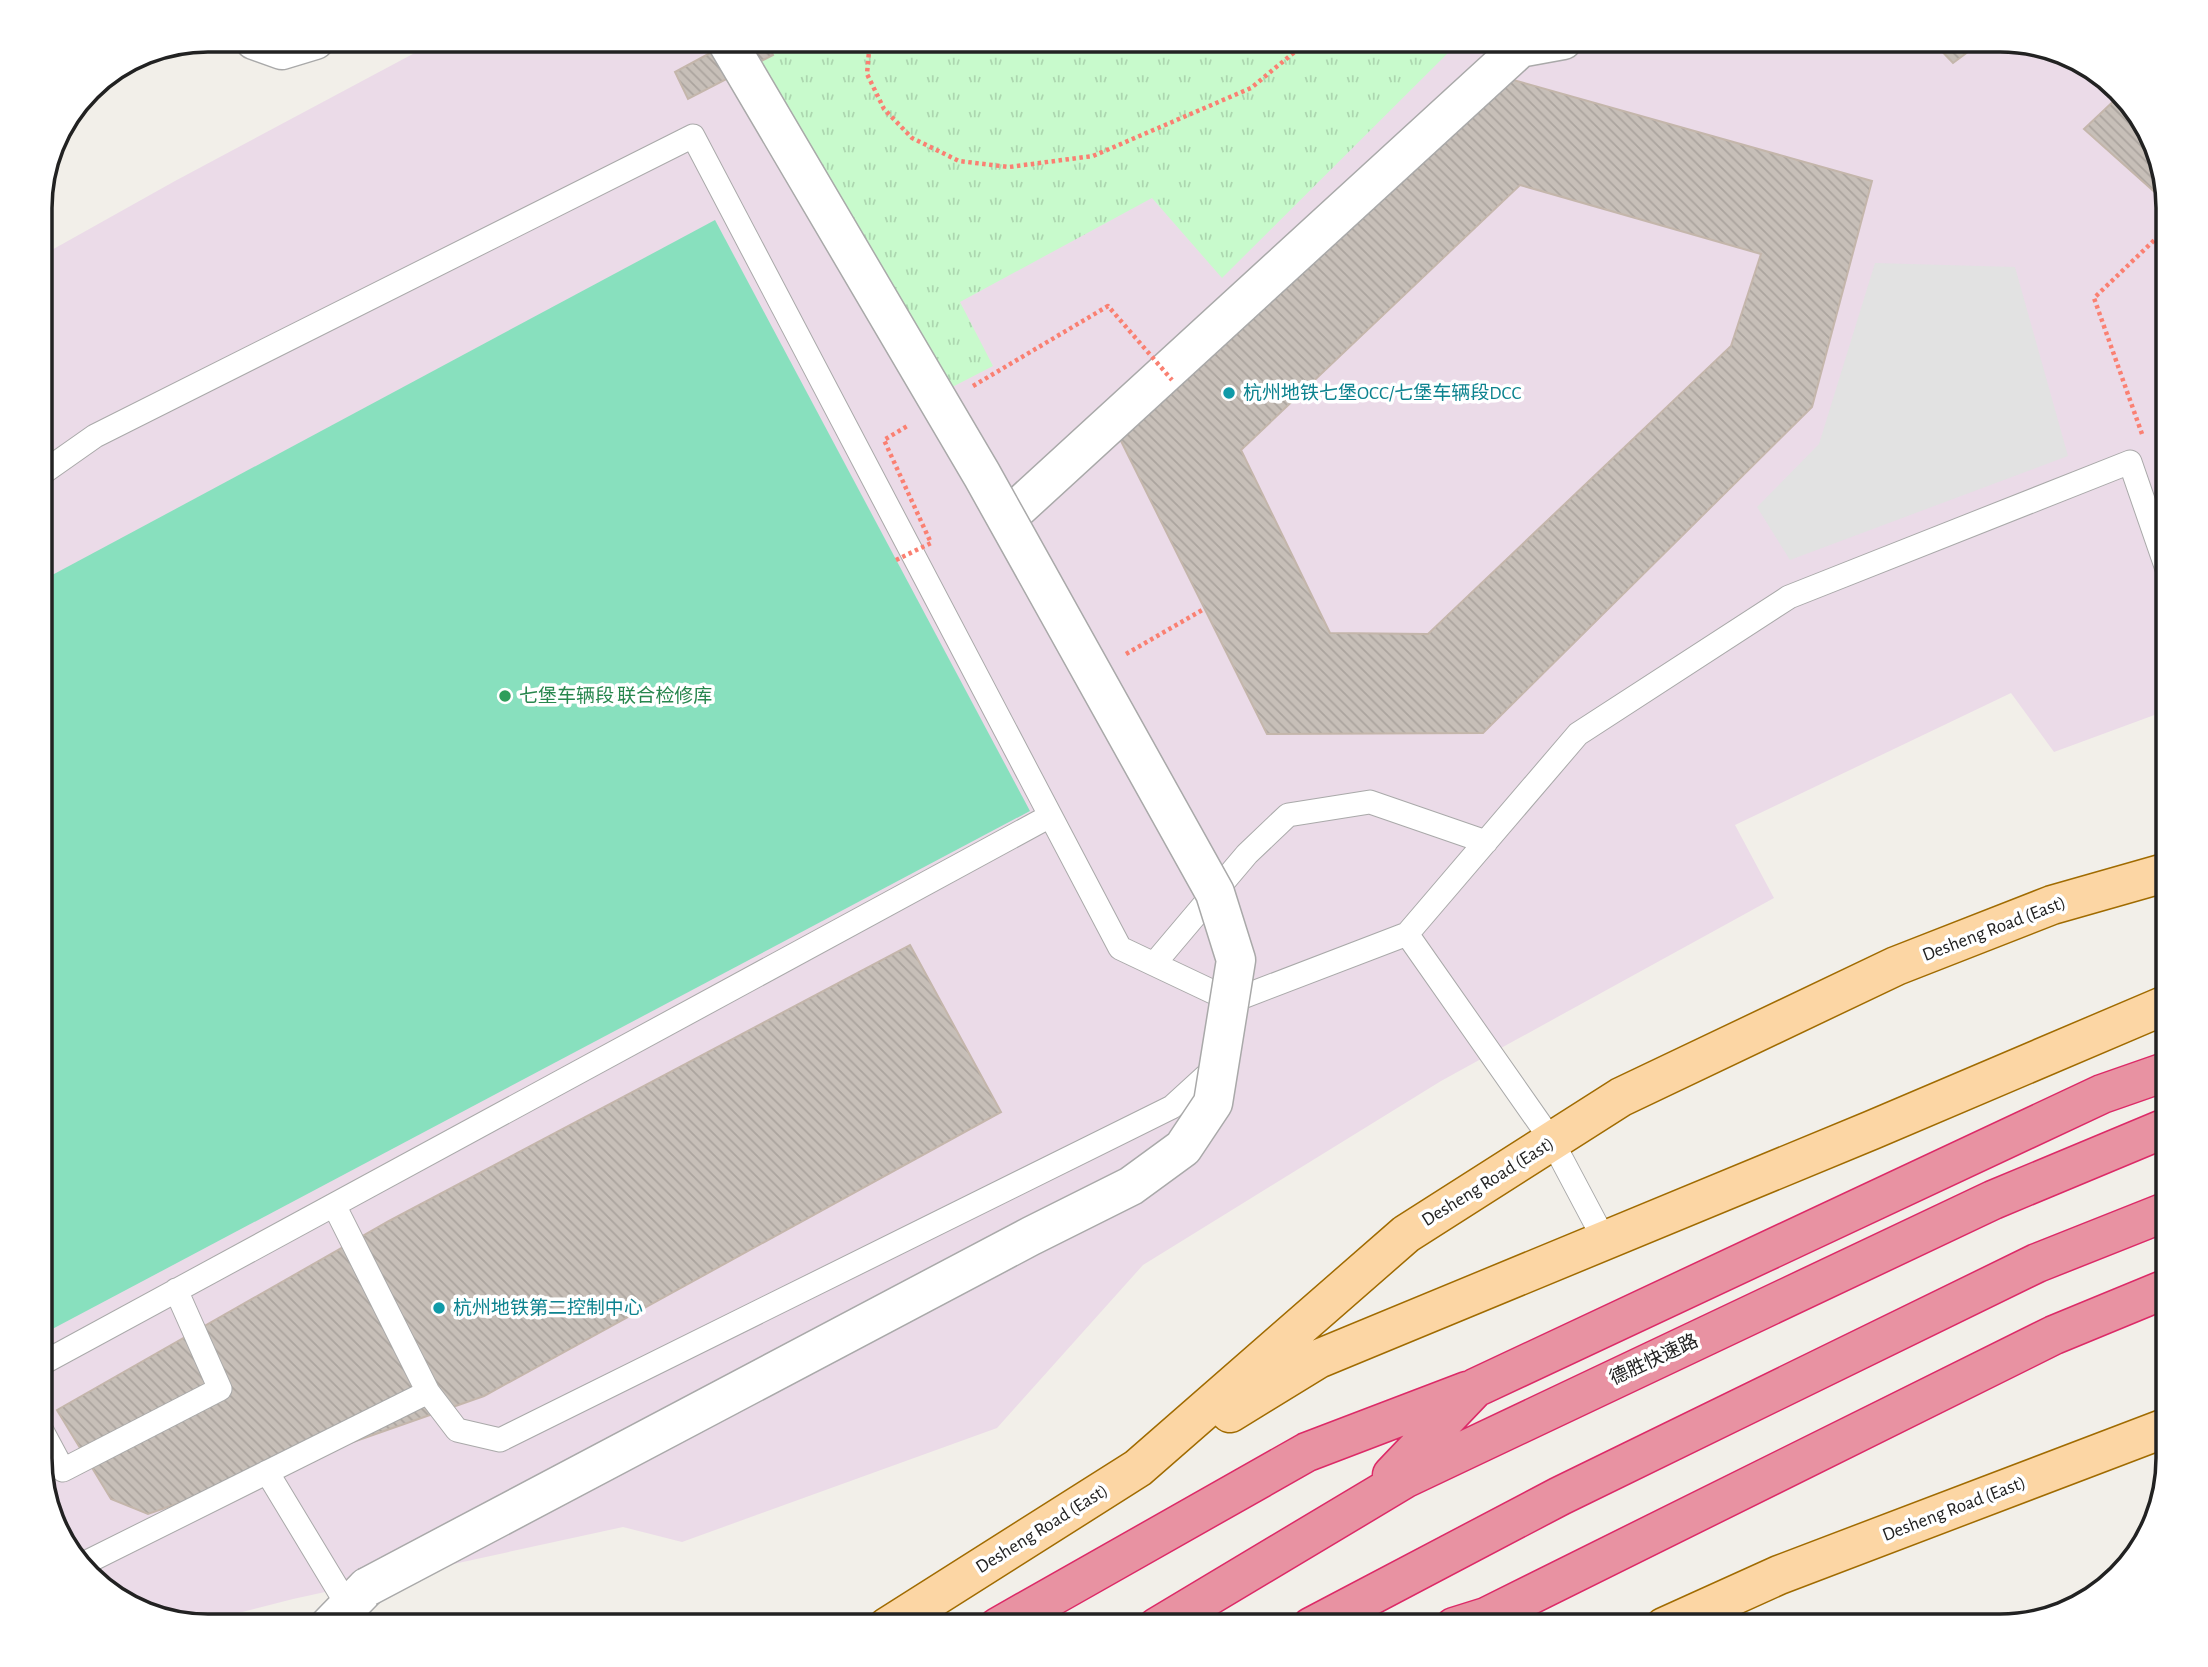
<svg xmlns="http://www.w3.org/2000/svg" width="2208" height="1667" viewBox="0 0 2208 1667" font-family="'Alegreya Sans','Noto Sans SC',sans-serif">
  <style>
    .railway { fill: #ebdbe8 }
    .park { fill: url(#park-tufts) }
    .pitch { fill: #88e0be }
    .parking { fill: #e2e2e2 }
    .building { fill: url(#building-back-hatch); stroke: #c4b6ab; stroke-width: 2; fill-rule: evenodd }
    .lines { fill: none; stroke-linecap: round; stroke-linejoin: round }
    .lane-casing { stroke: #a9a9a9; stroke-width: 25 }
    .street-casing { stroke: #a9a9a9; stroke-width: 41 }
    .primary-casing { stroke: #a06b00; stroke-width: 41 }
    .highway-casing { stroke: #dc2a67; stroke-width: 41 }
    .path { stroke: #fa8072; stroke-width: 4.5; stroke-dasharray: 3.5 3.5; stroke-linecap: butt }
    .lane { stroke: #fff; stroke-width: 23 }
    .street { stroke: #fff; stroke-width: 38 }
    .primary { stroke: #fcd6a4; stroke-width: 38 }
    .highway { stroke: #e892a2; stroke-width: 38 }
    .street-bridge-casing { stroke: #a9a9a9; stroke-width: 41; stroke-linecap: butt }
    .path-bridge { stroke: #fa8072; stroke-width: 4.5; stroke-dasharray: 3.5 3.5; stroke-linecap: butt }
    .street-bridge { stroke: #fff; stroke-width: 38 }
    .culture-dot { fill: #0f9aa8; stroke: #fff; stroke-width: 2.5 }
    .leisure-dot { fill: #2e9e5b; stroke: #fff; stroke-width: 2.5 }
    .labels { text-anchor: middle; dominant-baseline: central; stroke-width: 7; stroke-linejoin: round; paint-order: stroke }
    .culture-label { font-size: 19px; fill: #0d838f; stroke: #fff; text-anchor: start }
    .leisure-label { font-size: 19px; fill: #27864d; stroke: #fff; text-anchor: start }
    .street-label { font-size: 19px; fill: #222; stroke: #fff }
    .rim { fill: none; stroke: #222; stroke-width: 3.5 }
  </style>
  <defs>
    <pattern id="park-tufts" width="24" height="20" patternUnits="userSpaceOnUse" patternTransform="scale(1.75)"><rect width="24" height="20" fill="#c8facc"/><path d="M3 7l-1-3M5 7V3M7 7l1-3M15 17l-1-3M17 17v-4M19 17l1-3" fill="none" stroke="#acd6af"/></pattern>
    <pattern id="building-back-hatch" width="6" height="6" patternUnits="userSpaceOnUse" patternTransform="scale(1.75)"><rect width="6" height="6" fill="#c7bfb8"/><path d="M-1 5l2 2M0 0l6 6M5-1l2 2" fill="none" stroke="#aba49e"/></pattern>
  </defs>
  <rect width="100%" height="100%" fill="#f2efe9"/>
  <!-- railway -->
  <path class="railway" d="M439,40h1561l54,9 48,26 48,59 18,74v502l-114,42 -43,-59 -276,132 39,73 -333,183 -298,184 -146,163 -315,114 -59,-15 -330,72 -98,25 -41,-6 -48,-26 -48,-59 -17,-64v-1213l134,-75z"/>
  <!-- park -->
  <path class="park" d="M747,40h714l-239,238 -70,-80 -192,104 33,64 -62,32z"/>
  <!-- pitch -->
  <path class="pitch" d="M715,220l315,591 -989,524v-754z"/>
  <!-- parking -->
  <path class="parking" d="M1875,263l140,4 53,189 -278,104 -33,-53 62,-63z"/>
  <!-- building -->
  <path class="building" d="M734,40h32l7,15 -85,44 -13,-27z
    M1931,40h53l-31,23z
    M1492,74l380,107 -60,226 -329,326 -216,1 -150,-301zM1520,185l241,69 -30,92 -303,288 -98,-1 -89,-183z
    M2119,96l31,38 17,69 -83,-74z
    M910,945l91,167 -517,284 -336,118 -37,-15 -54,-89 332,-189z"/>
  <g class="lines">
    <defs>
      <path id="lane" d="M41,474l54,-38 598,-300 427,812 112,53 175,-67 171,-200 211,-137 341,-135 38,110
        M1407,934l145,207 53,100
        M1154,964l93,-110 41,-39 82,-13 116,40
        M334,1205l94,187 29,38 43,10 672,-333 46,-42
        M41,1364l1009,-548
        M41,1429l22,41 157,-81 -44,-99
        M267,1472l81,134
        M83,1564l345,-172"/>
      <path id="street" d="M254,40l28,10 33,-10
        M1007,518l513,-470 43,-8
        M328,1627l39,-40"/>
      <path id="primary" d="M1230,1413l88,-54 554,-229 296,-126
        M887,1627l251,-159 268,-234 215,-137 275,-131 156,-61 116,-33
        M1664,1627l115,-52 389,-148"/>
      <path id="highway" d="M1392,1475l83,-87 627,-294 66,-23
        M998,1627l309,-175 160,-61
        M1157,1627l249,-149 587,-278 175,-73
        M1311,1627l249,-131 477,-233 131,-52
        M1454,1627l32,-10 568,-282 114,-47"/>
    </defs>
    <!-- lane casing -->
    <use href="#lane" class="lane-casing"/>
    <!-- street casing -->
    <use href="#street" class="street-casing"/>
    <!-- primary casing -->
    <use href="#primary" class="primary-casing"/>
    <!-- highway casing -->
    <use href="#highway" class="highway-casing"/>
    <!-- path -->
    <path class="path" d="M2142,434l-48,-136 74,-71
      M1126,654l78,-45"/>
    <!-- lane -->
    <use href="#lane" class="lane"/>
    <!-- street -->
    <use href="#street" class="street"/>
    <!-- primary -->
    <use href="#primary" class="primary"/>
    <!-- highway -->
    <use href="#highway" class="highway"/>
    <defs>
      <path id="street-bridge" d="M367,1587l664,-351 100,-50 52,-38 30,-45 23,-143 -21,-67 -233,-418 -256,-435"/>
    </defs>
    <!-- street-bridge casing -->
    <use href="#street-bridge" class="street-bridge-casing"/>
    <!-- path-bridge -->
    <path class="path-bridge" d="M870,40l-3,34 17,35 28,29 47,23 50,6 84,-11 158,-68 58,-48
      M973,386l135,-80 64,74
      M896,560l35,-17 -47,-103 25,-15"/>
    <!-- street-bridge -->
    <use href="#street-bridge" class="street-bridge"/>
  </g>
  <!-- markers -->
  <g class="culture-dot">
    <circle cx="1229" cy="393" r="7"/>
    <circle cx="439" cy="1308" r="7"/>
  </g>
  <circle class="leisure-dot" cx="505" cy="696" r="7"/>
  <g class="labels">
    <!-- culture labels -->
    <g class="culture-label">
      <text x="1243" y="393">杭州地铁七堡OCC/七堡车辆段DCC</text>
      <text x="453" y="1308">杭州地铁第二控制中心</text>
    </g>
    <!-- leisure labels -->
    <g class="leisure-label">
      <text x="519" y="696">七堡车辆段 联合检修库</text>
    </g>
    <!-- street labels -->
    <g class="street-label">
      <text transform="translate(1994 929) rotate(-21)">Desheng Road (East)</text>
      <text transform="translate(1488 1182) rotate(-32)">Desheng Road (East)</text>
      <text transform="translate(1654 1360) rotate(-25)">德胜快速路</text>
      <text transform="translate(1954 1509) rotate(-21)">Desheng Road (East)</text>
      <text transform="translate(1042 1529) rotate(-32)">Desheng Road (East)</text>
    </g>
  </g>
  <!-- crop -->
  <path d="M0 0H2208V1667H0ZM208 52H2000A156 156 0 0 1 2156 208V1458A156 156 0 0 1 2000 1614H208A156 156 0 0 1 52 1458V208A156 156 0 0 1 208 52Z" fill="#fff" fill-rule="evenodd"/>
  <path class="rim" d="M208 52H2000A156 156 0 0 1 2156 208V1458A156 156 0 0 1 2000 1614H208A156 156 0 0 1 52 1458V208A156 156 0 0 1 208 52Z"/>
</svg>
